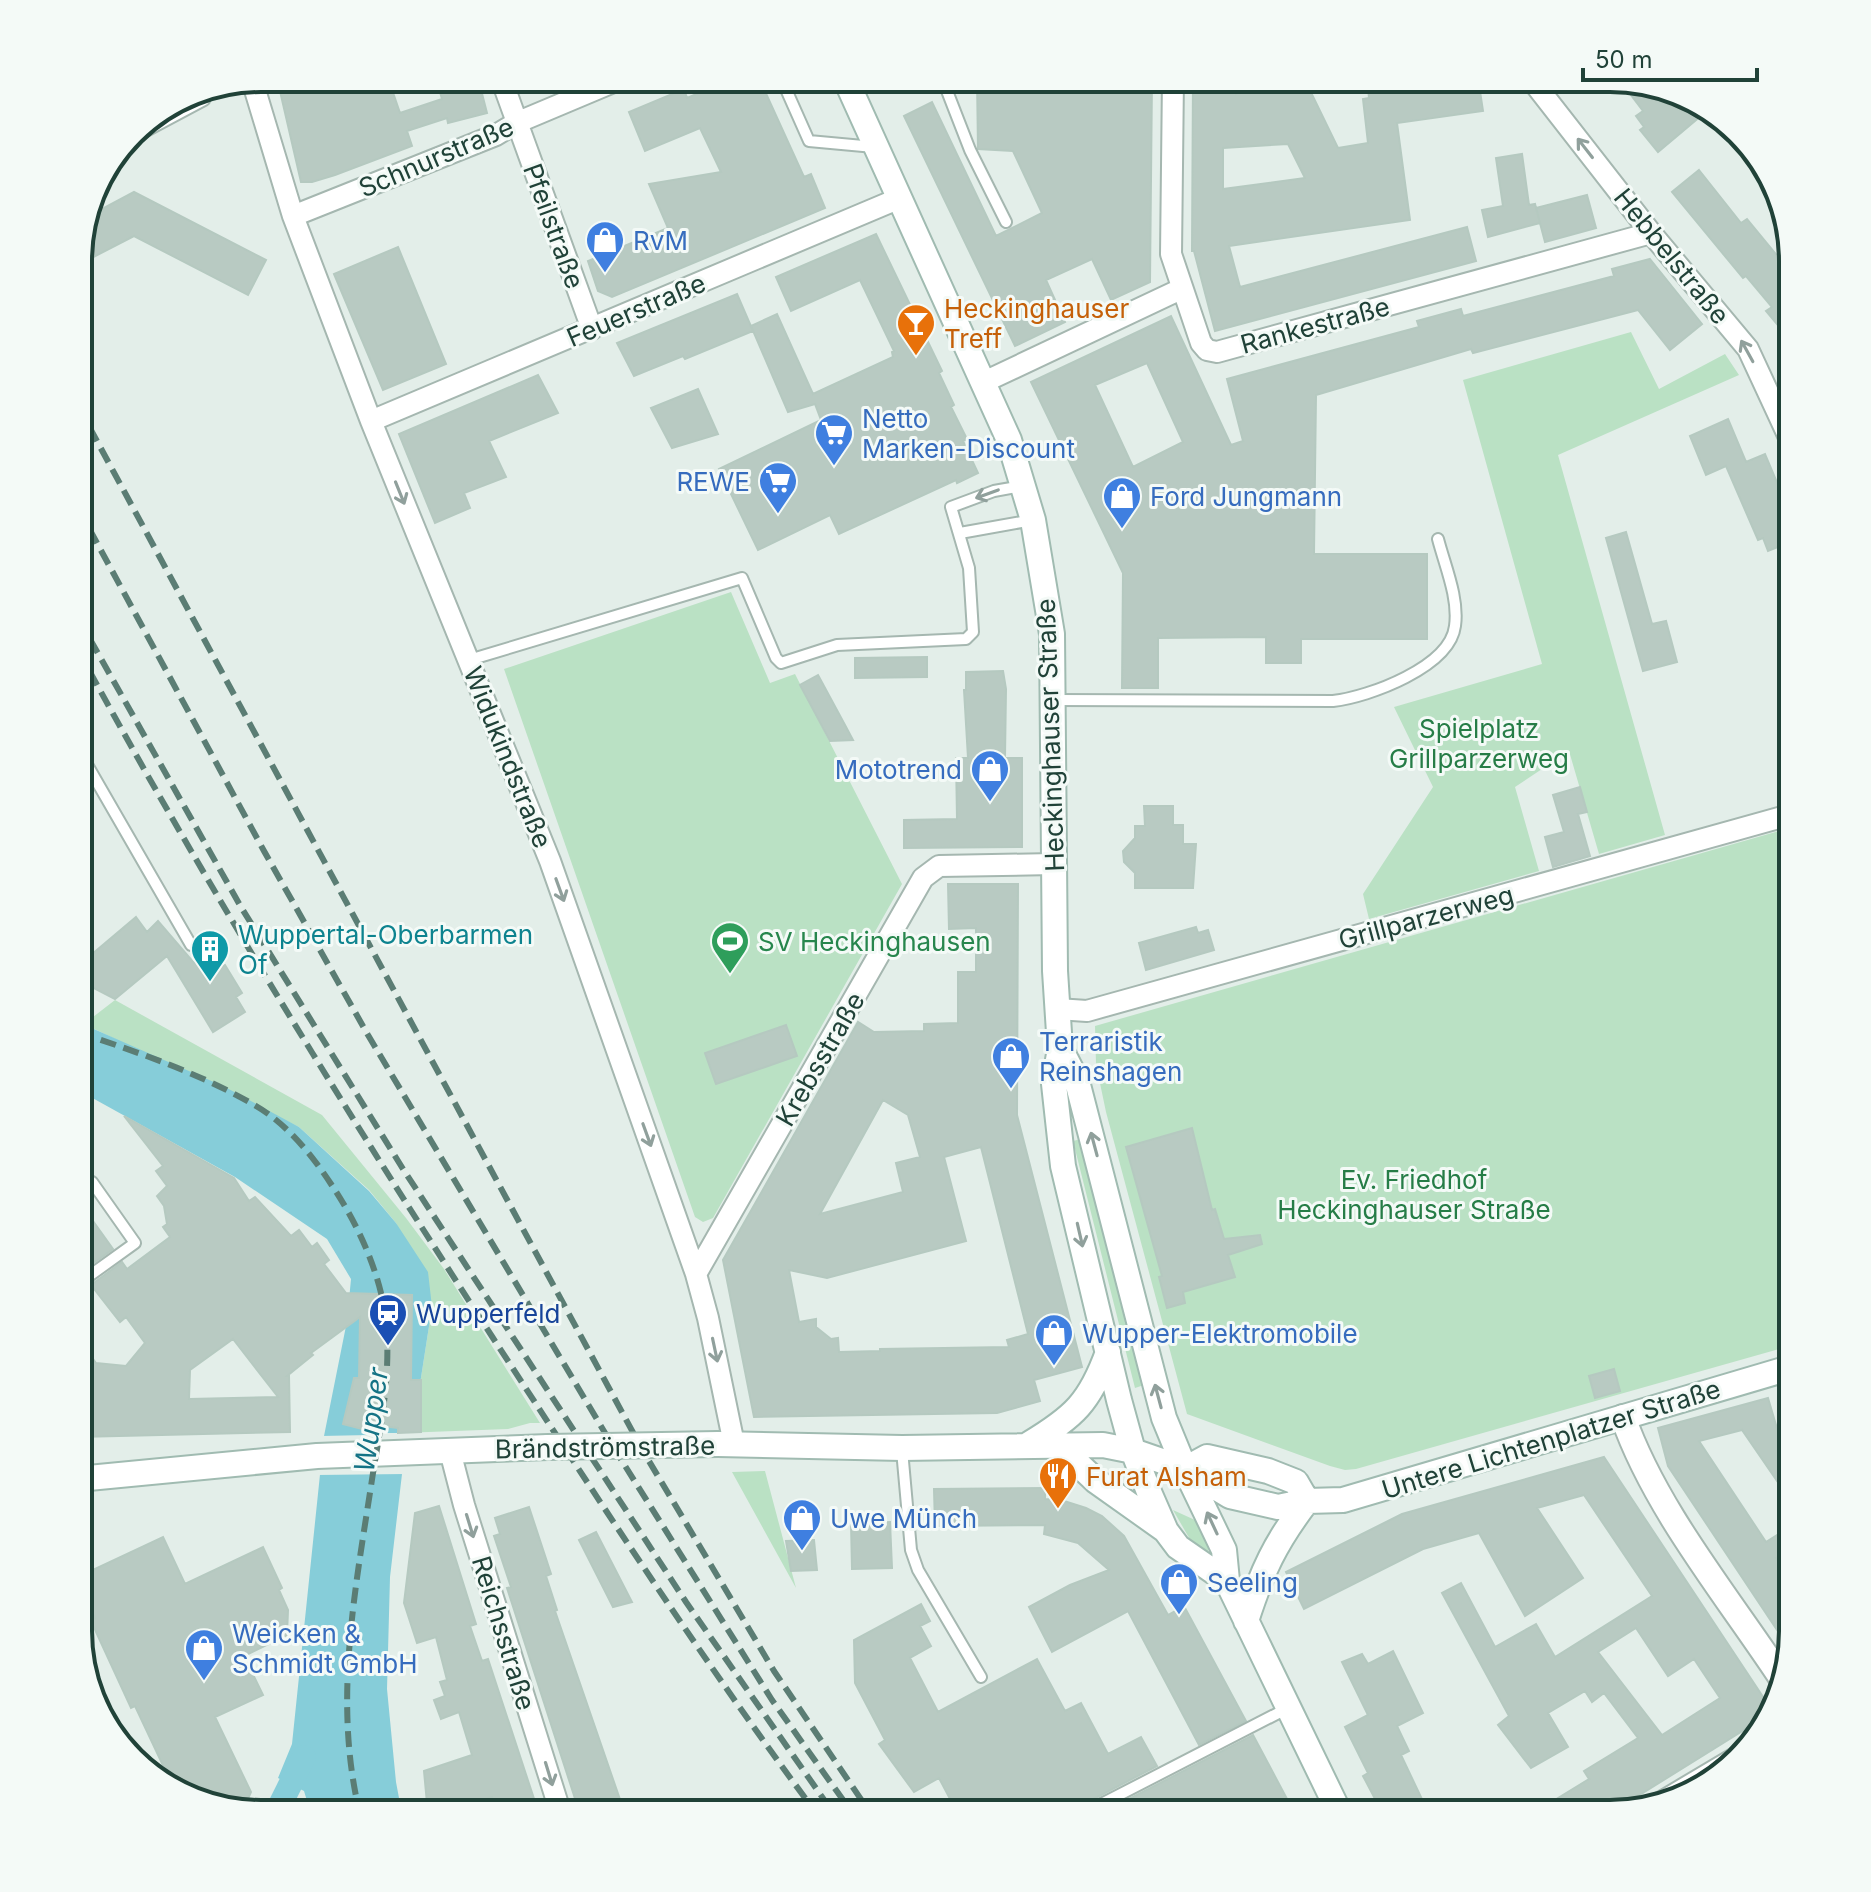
<svg xmlns="http://www.w3.org/2000/svg" width="1871" height="1892" viewBox="0 0 1871 1892" font-family="Inter,sans-serif">
  <style>
    .green { fill: #bae1c4 }
    .water { fill: #86cdd9 }
    .pier { fill: #e3eee9 }
    .lines { fill: none; stroke-linecap: round; stroke-linejoin: round }
    .canal { stroke: #86cdd9; stroke-width: 24 }
    .building { fill: #b8cac2; stroke: #b5c9c0; stroke-width: 2; fill-rule: evenodd }
    .service-casing { stroke: #a5b7b0; stroke-width: 14 }
    .minor-casing { stroke: #a5b7b0; stroke-width: 24 }
    .tertiary-casing { stroke: #a5b7b0; stroke-width: 28 }
    .secondary-casing { stroke: #a0bbb1; stroke-width: 28 }
    .service { stroke: #fff; stroke-width: 10 }
    .minor { stroke: #fff; stroke-width: 20 }
    .tertiary { stroke: #fff; stroke-width: 24 }
    .secondary { stroke: #fff; stroke-width: 24 }
    .rail { stroke: #5b7d74; stroke-width: 6; stroke-dasharray: 16 8; stroke-linecap: butt }
    .secondary-bridge-casing { stroke: #a0bbb1; stroke-width: 28; stroke-linecap: butt }
    .secondary-bridge { stroke: #fff; stroke-width: 24 }
    .oneway { stroke: #90a09c }
    .labels { text-anchor: middle; dominant-baseline: central; stroke-width: 6; stroke-linejoin: round; paint-order: stroke }
    .street-label { font-size: 26px; fill: #204238; stroke: #f4faf7 }
    .shop-label { font-size: 26px; fill: #366cbe; stroke: #f4faf7; text-anchor: start }
    .food-label { font-size: 26px; fill: #c56008; stroke: #f4faf7; text-anchor: start }
    .park-label { font-size: 26px; fill: #267d47; stroke: #f4faf7 }
    .culture-label { font-size: 26px; fill: #0d838f; stroke: #f4faf7; text-anchor: start }
    .leisure-label { font-size: 26px; fill: #27864d; stroke: #f4faf7; text-anchor: start }
    .transit-label { font-size: 26px; fill: #164399; stroke: #f4faf7; text-anchor: start }
    .water-label { font-size: 28px; font-style: italic; fill: #147385; stroke: #f4faf7 }
    .rim { fill: none; stroke: #204238; stroke-width: 4 }
  </style>
  <rect width="100%" height="100%" fill="#e3eee9"/>
  <!-- green -->
  <path class="green" d="M1631,332l28,57 66,-35 14,21 -181,80 107,380 -66,19 -30,-103 -54,36 24,84 -170,48 -6,-25 70,-107 -39,-80 148,-43 -79,-284z
    M731,592l39,91 25,-9 107,210 -189,334 -10,4 -8,-5 -191,-548z
    M1793,827v518l-437,124 -11,1 -15,-4 -143,-52 -81,-302 -10,-48 -1,-38z
    M115,1000l207,115 84,103 38,51 96,154h-10l-22,6 -106,4 1,-9 17,-40 12,-77 -36,-84 -27,-33 -70,-63 -215,-103z
    M1081,1139l63,246 -9,3 -62,-247z
    M765,1471l31,117 -64,-116z
    M1173,1510l22,10 14,28 -1,5 -3,1 -10,-6z"/>
  <!-- water -->
  <path class="water" d="M78,1022l147,65 74,40 70,64 27,32 32,49 4,35 -12,77 -17,41 -1,49 -12,103 -3,112 9,93 6,32h-91l-7,-23 -26,-13 14,-34 32,-308 23,-115 4,-42 -24,-40 -92,-62 -157,-87z"/>
  <!-- pier -->
  <path class="pier" d="M370,1433h37l-2,41 -89,1 5,-39 48,-1z"/>
  <g class="lines">
    <!-- canal -->
    <path class="canal" d="M279,1807l25,-50"/>
  </g>
  <!-- building -->
  <path class="building" d="M277,78h111l12,35 42,-14 -6,-21h42l9,35 -39,10 -1,-5 -40,13 5,15 -77,29 -23,7h-11z
    M735,78h24l45,99 7,-3 14,34 -213,89 -14,-6 -10,-30 80,-33 -19,-44 72,-12 -21,-44 -55,23 -16,-39 55,-23 3,9z
    M977,78h175l-2,204 -39,18 -19,-41 -46,21 19,42 -50,24 -111,-230 28,-14 64,134 46,-23 -29,-62 -35,-2z
    M1193,78h43v16l32,-16h36l34,70 30,-5 -5,-44 6,-1 -1,-10 110,-10 5,33 -86,12 13,97 -181,26 11,41 227,-60 9,34 -261,70 -21,-80h-2zM1288,144l17,34 -82,11v-41z
    M1618,78l74,19 16,13 -50,42 -18,-22 4,-3 -8,-11 7,-5z
    M1522,154l7,51 6,-1 5,19 -52,14 -6,-27 21,-4 -7,-48z
    M1699,170l42,53 6,-4 46,56v68l-27,-32 6,-4 -26,-31 -3,2 -71,-86z
    M134,192l132,68 -18,35 -114,-59 -56,29v-17l9,-31z
    M1587,195l9,33 -51,14 -9,-34z
    M876,234l66,137 -3,2 15,32 -3,2 16,32 -4,2 15,32 -21,10 -1,-3 -117,54 -9,-19 -72,35 -39,-81 102,-49 -6,-16 -27,8 -37,-86 26,-12 36,80 80,-37 -1,-5 2,-1 -34,-71 -69,31 -15,-34z
    M398,247l48,117 -63,26 -49,-116z
    M1650,259l52,65 -32,26 -32,-40 -165,43 -2,-4 -155,46 -2,159h113v85h-126v24h-35v-26l-108,1v50h-36l1,-115 -92,-191 140,-66 60,129 12,-4 -16,-62 192,-52 -2,-6 44,-12 2,7 151,-40 -2,-7zM1147,363l36,79 -50,25 -38,-82z
    M737,294l16,37 -68,28 -2,-3 -49,20 -17,-33z
    M538,375l20,38 -69,28 17,36 -42,16 6,15 -35,15 -36,-89z
    M698,389l20,45 -46,14 -21,-40z
    M1728,419l18,43 19,-8 13,31 5,2 -1,5 11,27v22l-25,10 -5,-13 -5,2 -32,-74 -20,9 -16,-39z
    M1626,532l26,92 14,-3 11,41 -34,9 -37,-133z
    M927,657v20l-72,1v-20z
    M1003,671l3,18 -1,69h17v89l-118,1v-28l53,-1 -1,-61h12l-4,-68h2v-18z
    M818,675l27,50 8,15 -23,1 -30,-56z
    M1580,787l7,25 -9,2 12,42 -37,11 -8,-30 19,-5 -11,-37z
    M1144,806h29v19h10v19h13l-3,44h-58v-15l-11,-11 -1,-11 12,-13v-12h10z
    M948,884h70l-1,231 65,252 -48,13 6,21 -43,12 -243,4 -31,-157 135,-238 16,10 50,-1v-7l34,-1v-51h18v-44l-27,1zM883,1100l25,15 12,42 -24,6 7,29 -83,22zM981,1147l47,187 -21,6 2,7 -129,2v2l-41,1 -1,-14 -7,1 -15,-12v-8l-17,3 -10,-52 38,8 139,-37 -22,-84z
    M136,917l11,15 11,-11 36,42 15,-10 10,15 6,-3 17,28 -6,4 9,15 -32,20 -46,-76 -52,43 -37,-19v-14z
    M1196,927l2,6 10,-3 6,20 -68,20 -7,-27z
    M786,1025l11,31 -81,28 -11,-31z
    M124,1116l110,62 15,23 6,-4 36,39 8,-6 13,17 5,-4 12,17 -5,4 22,29 66,2 -1,85h10v52l-23,1v-5l-31,-4 -1,6 -23,-6 11,-46h5l1,-61 -49,36 2,2 -26,21h2l1,56 -212,5v-99l18,25 30,3 19,-23 -19,-26 -6,5 -29,-37 31,-23 5,7 43,-32 -7,-10 4,-3 -3,-18 -7,-10 10,-10 -11,-15 7,-5zM233,1339l45,58 -89,2 1,-29z
    M1192,1128l20,82 3,-1 9,30 36,-4 2,9 -34,11 7,22 -52,15 2,11 -18,5 -8,-31 3,-1 -36,-129z
    M78,1200l35,49 -32,23 -3,-4z
    M1614,1369l6,22 -25,7 -6,-22z
    M1768,1398l13,44 12,-9v71l-51,-74 -43,11 67,101 27,-17v22l-17,11 17,27v42l-12,9 -113,-170 -10,-38z
    M1604,1457l169,255 -164,102h-77l57,-35 -5,-8 54,-33 -34,-45 -12,9 -7,-11 -37,22 20,34 -37,21 -33,-43 11,-9 -67,-123 19,-10 34,64 41,-23 19,33 97,-61 -68,-101 -47,13 46,70 -58,38 -46,-83 -56,16 -119,60 -18,-37 116,-58zM1636,1628l32,48 26,-17 26,39 -58,37 -64,-83z
    M1045,1488v11l16,1 25,8 16,8 22,20 44,79 16,-9 62,115 -47,24 -71,-134 -76,41 -23,-45 41,-22 39,-15 -31,-27 -34,-9 1,-9 -110,1 -1,-37z
    M439,1506l37,118 -6,2 12,35 6,-2 51,155h-42l-5,-17 -54,17h-10l-4,-43 48,-16 -13,-43 -18,7 -7,-19 11,-4 -5,-14 7,-2 -11,-43 -19,6 -13,-40 11,-90z
    M529,1507l22,67 -5,2 11,34 -2,1 70,203h-45l-73,-226 4,-1 -17,-51 6,-2 -5,-16z
    M890,1522l2,46 -40,1 -1,-46z
    M596,1532l36,70 -19,5 -34,-67z
    M163,1537l22,47 78,-37 19,41 -3,2 9,20 -1,25 -43,21 19,39 -48,22 36,75 -4,9 -14,7 -53,-13 -5,-4 -40,-85 -4,2 -40,-87 4,-3 -17,-37v-4z
    M814,1540l3,30 -26,1 -5,-30z
    M921,1604l9,17 -10,5 11,20 -21,12 28,54 99,-53 28,52 16,-8 27,51 33,-17 16,29 -79,41 -4,7h-116l-19,-36 -25,14 -35,-48 6,-4 -30,-57 -1,-43z
    M1393,1651l30,62 -26,13 12,25 -8,4 28,59h-46l-20,-38 5,-3 -23,-46 23,-12 -26,-53 20,-8 6,10z
    M1253,1735l42,79h-195z"/>
  <g class="lines">
    <defs>
      <path id="service" d="M781,78l28,63 65,6
        M942,78l28,72 36,72
        M127,141l77,-41 -3,-10
        M960,533l73,-13
        M469,660l273,-82 34,80 5,5 56,-18 129,-6 7,-7 -4,-64 -18,-61 43,-16 28,-5
        M1054,700l279,1c36,-4 117,-34 122,-75 4,-28 -10,-60 -17,-87
        M78,749l113,196
        M78,1284l57,-41 -43,-61 -14,-7
        M902,1450l9,100 7,20 63,107
        M1082,1814l206,-106"/>
      <path id="minor" d="M501,78l91,251
        M1173,78l-2,176 30,89 6,7 10,2 434,-119
        M1530,78l121,155 97,116 45,97
        M252,80l41,136 78,205 179,440 146,413 12,44 26,126
        M293,216l203,-81 20,-12 107,-45
        M984,382l197,-93
        M371,421l529,-223
        M1057,1009l30,2 706,-197
        M696,1274l227,-396 16,-12 115,-2
        M450,1451l14,54 97,309
        M1653,1807l89,-53"/>
      <path id="tertiary" d="M1623,1417c32,92 105,180 159,262"/>
      <path id="secondary" d="M845,78l164,362 24,80 19,114 3,337 5,77 -6,36 9,82 56,234 14,51 16,41 17,39 12,16 49,34
        M1060,1048l17,33 87,337 21,51 39,81 3,31 113,233
        M718,1444l184,4 201,-3 30,6 52,18 45,27 48,11 29,-6 36,-1 450,-133
        M1029,1444c45,-27 61,-42 79,-92
        M1058,1445l38,36 69,49
        M1185,1469l22,-12 61,14 28,11 11,19
        M78,1479l239,-23 231,-9
        M1246,1621c16,-50 29,-78 61,-120"/>
    </defs>
    <!-- service casing -->
    <use href="#service" class="service-casing"/>
    <!-- minor casing -->
    <use href="#minor" class="minor-casing"/>
    <!-- tertiary casing -->
    <use href="#tertiary" class="tertiary-casing"/>
    <!-- secondary casing -->
    <use href="#secondary" class="secondary-casing"/>
    <!-- service -->
    <use href="#service" class="service"/>
    <!-- minor -->
    <use href="#minor" class="minor"/>
    <!-- tertiary -->
    <use href="#tertiary" class="tertiary"/>
    <!-- secondary -->
    <use href="#secondary" class="secondary"/>
    <!-- rail -->
    <path class="rail" d="M78,406l565,1045 131,220 97,143
      M78,508l186,343 104,184 249,418 155,247 81,114
      M78,618l163,289 162,262 283,433 148,212
      M78,650c128,236 269,463 415,688 105,161 209,322 324,476
      M78,1032c61,21 122,41 178,74 31,18 56,49 75,78 22,33 40,69 50,109 14,59 2,120 -8,180 -17,113 -41,228 -13,341"/>
    <defs>
      <path id="secondary-bridge" d="M548,1447l170,-3"/>
    </defs>
    <!-- secondary-bridge casing -->
    <use href="#secondary-bridge" class="secondary-bridge-casing"/>
    <!-- secondary-bridge -->
    <use href="#secondary-bridge" class="secondary-bridge"/>
  </g>
  <!-- one-way arrows -->
  <defs><path id="oneway-shaft" d="M-6 0H5M1.5-3L5.5 0L1.5 3" fill="none" stroke-width="1.6" stroke-linecap="round" stroke-linejoin="round" transform="scale(2)"/></defs>
  <g class="oneway">
    <use href="#oneway-shaft" transform="translate(1585 148) rotate(-128)"/>
    <use href="#oneway-shaft" transform="translate(1747 351) rotate(-119)"/>
    <use href="#oneway-shaft" transform="translate(400 493) rotate(68)"/>
    <use href="#oneway-shaft" transform="translate(987 494) rotate(160)"/>
    <use href="#oneway-shaft" transform="translate(560 890) rotate(70)"/>
    <use href="#oneway-shaft" transform="translate(647 1135) rotate(70)"/>
    <use href="#oneway-shaft" transform="translate(1094 1144) rotate(-105)"/>
    <use href="#oneway-shaft" transform="translate(1080 1235) rotate(77)"/>
    <use href="#oneway-shaft" transform="translate(715 1350) rotate(78)"/>
    <use href="#oneway-shaft" transform="translate(1158 1396) rotate(-105)"/>
    <use href="#oneway-shaft" transform="translate(1212 1523) rotate(-115)"/>
    <use href="#oneway-shaft" transform="translate(470 1526) rotate(73)"/>
    <use href="#oneway-shaft" transform="translate(549 1774) rotate(73)"/>
  </g>
  <!-- icons -->
  <defs>
    <symbol id="shop-pin" viewBox="-11 -11 22 30"><path d="M0 17L-7.5 6A9.5 9.5 0 1 1 7.5 6Z" fill="#3f7fe0" stroke="#f4faf7"/><path d="M-5-2.5h2.3a2.7 3.5 0 0 1 5.4 0H5L5.5 6h-11ZM-1.5-2.5h3a1.5 2.3 0 0 0-3 0Z" fill="#fff"/></symbol>
    <symbol id="bar-pin" viewBox="-11 -11 22 30"><path d="M0 17L-7.5 6A9.5 9.5 0 1 1 7.5 6Z" fill="#e8710a" stroke="#f4faf7"/><path d="M-6-5H6L.8 .8V4.5H3.5V6h-7V4.5H-.8V.8Z" fill="#fff"/></symbol>
    <symbol id="supermarket-pin" viewBox="-11 -11 22 30"><path d="M0 17L-7.5 6A9.5 9.5 0 1 1 7.5 6Z" fill="#3f7fe0" stroke="#f4faf7"/><path d="M-6-5.5h2.5l.6 2H6L4.5 2H-2.5L-4.4-4H-6ZM-1.5 3.2a1.3 1.3 0 1 0 .1 0ZM3 3.2a1.3 1.3 0 1 0 .1 0Z" fill="#fff"/></symbol>
    <symbol id="stadium-pin" viewBox="-11 -11 22 30"><path d="M0 17L-7.5 6A9.5 9.5 0 1 1 7.5 6Z" fill="#2e9e5b" stroke="#f4faf7"/><path d="M0-5a6.5 5 0 1 0 0 10a6.5 5 0 1 0 0-10ZM-3.5-1.8h7v3.6h-7Z" fill="#fff"/></symbol>
    <symbol id="building-pin" viewBox="-11 -11 22 30"><path d="M0 17L-7.5 6A9.5 9.5 0 1 1 7.5 6Z" fill="#0f9aa8" stroke="#f4faf7"/><path d="M-4-6H4V6H1V3H-1V6H-4ZM-2.5-4.3h1.7v1.8h-1.7ZM.8-4.3h1.7v1.8H.8ZM-2.5-1h1.7V.8h-1.7ZM.8-1h1.7V.8H.8Z" fill="#fff"/></symbol>
    <symbol id="station-pin" viewBox="-11 -11 22 30"><path d="M0 17L-7.5 6A9.5 9.5 0 1 1 7.5 6Z" fill="#1a4fb4" stroke="#f4faf7"/><path d="M-3-6H3Q5-6 5-4V2Q5 4 3 4L4.5 6H3L1.5 4h-3L-3 6H-4.5L-3 4Q-5 4-5 2V-4Q-5-6-3-6ZM-3.5-4v3h7v-3ZM-3.5 1v1.5H-2V1ZM2 1v1.5H3.5V1Z" fill="#fff"/></symbol>
    <symbol id="restaurant-pin" viewBox="-11 -11 22 30"><path d="M0 17L-7.5 6A9.5 9.5 0 1 1 7.5 6Z" fill="#e8710a" stroke="#f4faf7"/><path d="M-5-6h1v4h1v-4h1v4h1v-4h1v5L-1.5 .5V6h-2V.5L-5-1ZM5-6V6H3V1.5H1.5Q1.5-4 5-6Z" fill="#fff"/></symbol>
  </defs>
  <g fill-rule="evenodd">
    <use href="#shop-pin" x="583" y="218" width="44" height="60"/>
    <use href="#bar-pin" x="894" y="301" width="44" height="60"/>
    <use href="#supermarket-pin" x="812" y="411" width="44" height="60"/>
    <use href="#supermarket-pin" x="756" y="459" width="44" height="60"/>
    <use href="#shop-pin" x="1100" y="474" width="44" height="60"/>
    <use href="#shop-pin" x="968" y="747" width="44" height="60"/>
    <use href="#stadium-pin" x="708" y="919" width="44" height="60"/>
    <use href="#building-pin" x="188" y="927" width="44" height="60"/>
    <use href="#shop-pin" x="989" y="1034" width="44" height="60"/>
    <use href="#station-pin" x="366" y="1291" width="44" height="60"/>
    <use href="#shop-pin" x="1032" y="1311" width="44" height="60"/>
    <use href="#restaurant-pin" x="1036" y="1454" width="44" height="60"/>
    <use href="#shop-pin" x="780" y="1496" width="44" height="60"/>
    <use href="#shop-pin" x="1157" y="1560" width="44" height="60"/>
    <use href="#shop-pin" x="182" y="1626" width="44" height="60"/>
  </g>
  <g class="labels">
    <!-- street labels -->
    <g class="street-label">
      <text transform="translate(436 157) rotate(-23)">Schnurstraße</text>
      <text transform="translate(554 226) rotate(70)">Pfeilstraße</text>
      <text transform="translate(1672 256) rotate(51)">Hebbelstraße</text>
      <text transform="translate(636 310) rotate(-23)">Feuerstraße</text>
      <text transform="translate(1315 325) rotate(-15)">Rankestraße</text>
      <text transform="translate(1050 735) rotate(-92)">Heckinghauser Straße</text>
      <text transform="translate(508 757) rotate(68)">Widukindstraße</text>
      <text transform="translate(1426 917) rotate(-15)">Grillparzerweg</text>
      <text transform="translate(820 1059) rotate(-60)">Krebsstraße</text>
      <text transform="translate(1551 1439) rotate(-17)">Untere Lichtenplatzer Straße</text>
      <text transform="translate(605 1447) rotate(-1)">Brändströmstraße</text>
      <text transform="translate(504 1633) rotate(73)">Reichsstraße</text>
    </g>
    <!-- shop labels -->
    <g class="shop-label">
      <text x="633" y="240">RvM</text>
      <text x="862" y="418">Netto<tspan x="862" dy="30">Marken-Discount</tspan></text>
      <text x="750" y="481" text-anchor="end">REWE</text>
      <text x="1150" y="496">Ford Jungmann</text>
      <text x="962" y="769" text-anchor="end">Mototrend</text>
      <text x="1039" y="1041">Terraristik<tspan x="1039" dy="30">Reinshagen</tspan></text>
      <text x="1082" y="1333">Wupper-Elektromobile</text>
      <text x="830" y="1518">Uwe Münch</text>
      <text x="1207" y="1582">Seeling</text>
      <text x="232" y="1633">Weicken &amp;<tspan x="232" dy="30">Schmidt GmbH</tspan></text>
    </g>
    <!-- food labels -->
    <g class="food-label">
      <text x="944" y="308">Heckinghauser<tspan x="944" dy="30">Treff</tspan></text>
      <text x="1086" y="1476">Furat Alsham</text>
    </g>
    <!-- park labels -->
    <g class="park-label">
      <text x="1479" y="728">Spielplatz<tspan x="1479" dy="30">Grillparzerweg</tspan></text>
      <text x="1414" y="1179">Ev. Friedhof<tspan x="1414" dy="30">Heckinghauser Straße</tspan></text>
    </g>
    <!-- culture labels -->
    <g class="culture-label">
      <text x="238" y="934">Wuppertal-Oberbarmen<tspan x="238" dy="30">Of</tspan></text>
    </g>
    <!-- leisure labels -->
    <g class="leisure-label">
      <text x="758" y="941">SV Heckinghausen</text>
    </g>
    <!-- transit labels -->
    <g class="transit-label">
      <text x="416" y="1313">Wupperfeld</text>
    </g>
    <!-- water labels -->
    <g class="water-label">
      <text transform="translate(371 1420) rotate(-82)">Wupper</text>
    </g>
  </g>
  <!-- crop -->
  <path d="M0 0H1871V1892H0ZM261 92H1610A169 169 0 0 1 1779 261V1631A169 169 0 0 1 1610 1800H261A169 169 0 0 1 92 1631V261A169 169 0 0 1 261 92Z" fill="#f4faf7" fill-rule="evenodd"/>
  <path class="rim" d="M261 92H1610A169 169 0 0 1 1779 261V1631A169 169 0 0 1 1610 1800H261A169 169 0 0 1 92 1631V261A169 169 0 0 1 261 92Z"/>
  <!-- scale -->
  <path d="M1583 68v12h174v-12" fill="none" stroke="#204238" stroke-width="4"/>
  <text x="1595" y="68" font-size="24" fill="#204238" stroke="#f4faf7" stroke-width="6" paint-order="stroke">50 m</text>
</svg>
